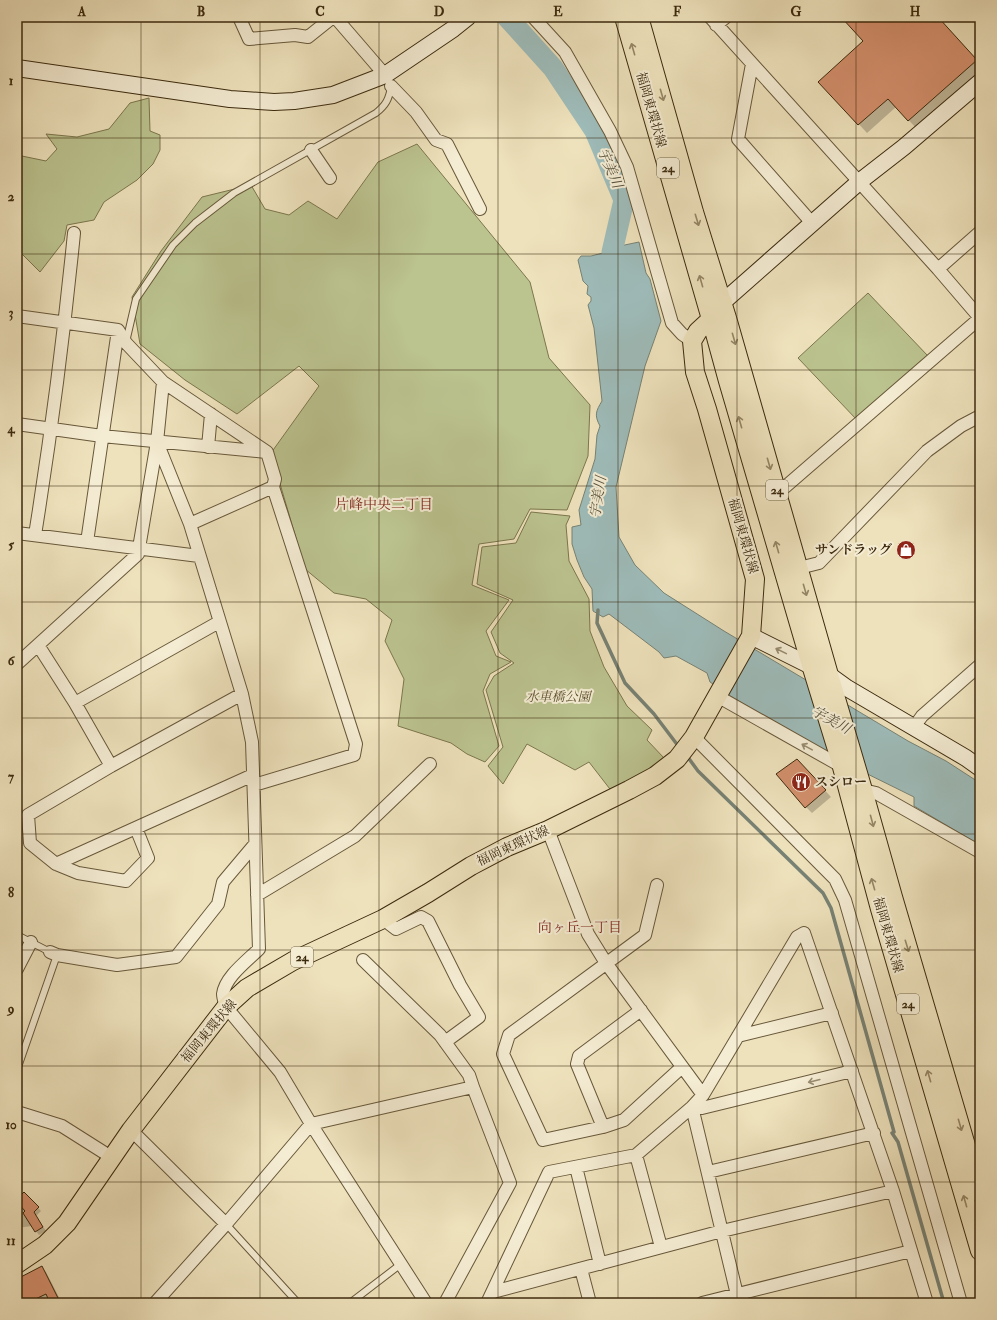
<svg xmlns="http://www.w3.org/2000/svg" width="997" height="1320" viewBox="0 0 997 1320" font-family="'IM FELL Double Pica','Noto Serif JP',serif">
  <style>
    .green { fill: #bbc38f; stroke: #7c764e }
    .water { fill: #9ebcba; stroke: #778275 }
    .shadow { fill: #0003 }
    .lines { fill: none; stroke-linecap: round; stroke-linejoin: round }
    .stream { stroke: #778275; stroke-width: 3.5 }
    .river { stroke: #9ebcba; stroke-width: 21 }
    .building { fill: #d4906d; stroke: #3c2a0e }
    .lane-casing { stroke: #68583a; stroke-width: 8 }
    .street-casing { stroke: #68583a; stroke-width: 14 }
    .secondary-casing { stroke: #3c2a0e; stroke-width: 18 }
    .primary-casing { stroke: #3c2a0e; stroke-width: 20 }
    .lane { stroke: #f4ecd3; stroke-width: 6 }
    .street { stroke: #f4ecd3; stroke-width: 12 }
    .secondary { stroke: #f4ecd3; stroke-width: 16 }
    .primary { stroke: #eee2bc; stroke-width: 18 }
    .oneway { stroke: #958665 }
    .oneway2 { stroke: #988b70 }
    .grid { fill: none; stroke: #3c2a0e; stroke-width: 1; stroke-opacity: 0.55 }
    .labels { text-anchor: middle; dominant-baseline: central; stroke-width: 4; stroke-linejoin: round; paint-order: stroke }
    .shield { fill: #f4ecd3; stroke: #736449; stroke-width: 1 }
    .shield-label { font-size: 12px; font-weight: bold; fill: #3c2a0e }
    .street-label { font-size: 13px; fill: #3c2a0e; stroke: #f4ecd3 }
    .poi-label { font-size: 13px; font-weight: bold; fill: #3c2a0e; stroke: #f4ecd3; text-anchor: end }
    .park-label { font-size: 13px; font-style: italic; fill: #5c502e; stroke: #f4ecd3 }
    .water-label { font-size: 14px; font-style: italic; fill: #544e39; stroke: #f4ecd3 }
    .neighbourhood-label { font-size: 14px; fill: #7a1f14; stroke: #f4ecd3 }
    .neatline { fill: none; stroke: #3c2a0e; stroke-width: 1.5 }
    .grid-label { font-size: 13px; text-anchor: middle; font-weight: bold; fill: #3c2a0e }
  </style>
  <rect width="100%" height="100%" fill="#eee2bc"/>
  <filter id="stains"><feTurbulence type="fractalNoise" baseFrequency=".005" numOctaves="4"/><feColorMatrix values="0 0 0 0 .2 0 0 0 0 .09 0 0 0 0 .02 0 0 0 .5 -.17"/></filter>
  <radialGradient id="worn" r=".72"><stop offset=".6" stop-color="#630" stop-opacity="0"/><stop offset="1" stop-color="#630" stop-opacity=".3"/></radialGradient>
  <!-- green -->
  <path class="green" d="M149,98l1,33 10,4v15l-7,14 -16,16 -33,22 -10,18 -27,5 -3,16 -24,31 -23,-23v-94l29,6 11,-12 -11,-15 31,3 32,-8 21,-26z
    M417,144l113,138 19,76 41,47 -2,51 -21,54 -37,-1 -16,30 -35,5 -7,41 37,15 -23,31 10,25 15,6 -21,12 -7,17 16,55 -14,16 -18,-8 -16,-11 -53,-17 6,-47 -19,-38 7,-21 -26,-21 -32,-6 -29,-24 -34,-116 48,-67 -20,-20 -62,48 -52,-34 -45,-36 -8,-47 29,-46 41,-54 49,-12 14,24 24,6 19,-14 29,18 41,-57z
    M868,293l60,63 -71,64 -59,-62z
    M531,512l39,4 -4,9 3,36 20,38 1,32 14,36 23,39 25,24 -5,10 17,18 -16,15 -35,20 -24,-31 -14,8 -48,-26 -24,40 -15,-18 15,-19 -17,-57 8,-14 20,-13 -14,-10 -9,-21 22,-32 -36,-16 5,-37 34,-4z"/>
  <!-- water -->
  <path class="water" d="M639,242l7,31 4,6 11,42 -16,45 -29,121 3,50 16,28 29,28 60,38 184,110 38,20 34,22v62l-66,-39v-9l-93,-46 -92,-56 -19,-13 -3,-9 -31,-17 -12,2 -5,-6 -50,-38 -6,3 -10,-6 -1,-22 -8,-12 -7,-17 -5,-16v-17l9,-2 -2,-15 16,-51 2,-24 3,-9c-6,-11 -4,-15 2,-25l-8,-73 -6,-23 3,-4v-4l-4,-3 1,-8 -5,-5 -5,-21 3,-4h10l12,-3 4,-2 13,-5z"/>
  <!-- shadow -->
  <path class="shadow" d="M843,17h95l42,47v8l-63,57 -21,-22 -29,26 -47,-51 45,-41z
    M803,766l28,31 -19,16 -6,-6z
    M17,1193l5,2 2,-2 17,18 -5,5 10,15 -7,4 -7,-9 -15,2z
    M42,1268l4,4 16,31h-10l-3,-5 -9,5h-23v-23z"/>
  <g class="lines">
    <!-- stream -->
    <path class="stream" d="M598,610l-1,13 28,60 29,31 25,33
      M687,756l11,15 125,122 8,15 63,224 -2,1 6,9 46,161"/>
    <!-- river -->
    <path class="river" d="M507,17l46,51 42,63 29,69 -12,52 1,25"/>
  </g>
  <!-- building -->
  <path class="building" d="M841,17h97l39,43 -69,61 -20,-22 -30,26 -40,-43 45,-41z
    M797,759l29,31 -21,18 -29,-34z
    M17,1189l5,5 2,-2 15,15 -5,5 9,15 -8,5 -12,-19 2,-2 -8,-9z
    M42,1266l17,34 -9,3 -4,-9 -19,9h-10v-24z"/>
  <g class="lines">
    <defs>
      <path id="lane" d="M126,342l10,-43 37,-54 22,-22 39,-30 142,-80c10,-8 13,-14 15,-26
        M17,935l33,17
        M17,1070l40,-115
        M226,1224l72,79
        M350,1303l51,-39"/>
      <path id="street" d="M239,17l10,22 46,-4 13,2 25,-20
        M335,17l50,58
        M533,17l32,35 45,79 17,36 45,156 10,11 10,7
        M710,17l228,252 42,49
        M716,25l10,-8
        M752,64l-14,75 74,84
        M391,86l25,26 20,28 11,4 33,65
        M311,150l19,28
        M938,269l42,-37
        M17,316l101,14 8,13 37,39 104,70 8,27 -2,8 83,257 -2,11 -100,30
        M17,424l85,12 164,16
        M157,442l33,82 52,170 10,48 7,207c-12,12 -34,28 -36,45 0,4 2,9 3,13l54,65 31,52 115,179
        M208,447l3,-33
        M777,490l8,-3 195,-169
        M190,524l83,-37
        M17,533l182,23
        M35,535c16,-100 29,-201 39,-302
        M87,542l31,-212
        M799,568l20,-5 108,-112 34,-25 19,-10
        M38,645l37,58 36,63
        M17,664l121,-110 19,-112 6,-60
        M242,694l-131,72 -83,49 2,28 26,21 197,-89
        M717,696l124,70
        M75,703l144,-81
        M914,727l8,-11 58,-51
        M694,737l141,142 10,21 116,403
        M863,790l13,3 104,59
        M548,830l40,104 18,29 97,132
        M56,864l22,9 48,8 22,-23 -12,-30
        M657,885l-12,50 -136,100 -6,19 40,86 60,-13 21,-7 58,-53
        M257,895l98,-59 75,-72
        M383,919l13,10 25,-12 7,4 32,64 19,32 -34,25
        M50,952l7,3 60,10 59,-8 42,-53 5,-22 32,-38
        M363,960l77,75 29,40 4,12
        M17,969l14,-27
        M738,1036l94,-23
        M692,1107l47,196
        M692,1107l10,1 150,-37
        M17,1112l45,14 49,31
        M603,1127l-26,-63 2,-8 62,-46
        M131,1130l95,94
        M636,1155l25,92
        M576,1167l24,97
        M708,1172l166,-39
        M581,1269l9,34
        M493,1292l229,-61 171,-40
        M155,1303l71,-79 85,-100 162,-37 37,96 -65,120
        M487,1303l62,-131 87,-17 56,-48 11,-12 94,-158 7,-4 89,258 34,112
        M702,1303l209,-52"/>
      <path id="secondary" d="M17,68l213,31 44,3 20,-1 39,-6 52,-20 68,-46 15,-12
        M723,302l136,-120 45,-35 76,-65
        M751,636l78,39 18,13 119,70 14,10"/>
      <path id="primary" d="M624,17l87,302 17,62 83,284 28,91 41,153 100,342
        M639,17l55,195 33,106 102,357 34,115 30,107 87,296
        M17,1264l28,-19 22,-22 64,-93 95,-123 21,-19 46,-27 90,-42 45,-26 43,-27 36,-19 41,-17 81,-40 26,-14 22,-17 17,-22 57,-101 4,-57 -48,-170 -12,-37 -3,-31 6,-10 13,-12 12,-17"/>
    </defs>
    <!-- lane casing -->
    <use href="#lane" class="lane-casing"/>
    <!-- street casing -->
    <use href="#street" class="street-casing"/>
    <!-- secondary casing -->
    <use href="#secondary" class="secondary-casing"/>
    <!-- primary casing -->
    <use href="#primary" class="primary-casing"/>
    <!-- lane -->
    <use href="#lane" class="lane"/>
    <!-- street -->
    <use href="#street" class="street"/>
    <!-- secondary -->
    <use href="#secondary" class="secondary"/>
    <!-- primary -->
    <use href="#primary" class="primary"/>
  </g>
  <!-- one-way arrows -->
  <defs><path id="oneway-shaft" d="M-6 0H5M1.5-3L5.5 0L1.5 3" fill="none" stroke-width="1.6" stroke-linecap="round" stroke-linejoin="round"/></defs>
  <g class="oneway">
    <use href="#oneway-shaft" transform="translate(633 49) rotate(-106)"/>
    <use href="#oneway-shaft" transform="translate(662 95) rotate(74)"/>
    <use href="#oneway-shaft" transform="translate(697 220) rotate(73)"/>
    <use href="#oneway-shaft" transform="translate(701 281) rotate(-106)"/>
    <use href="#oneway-shaft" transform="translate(734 339) rotate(74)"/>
    <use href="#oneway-shaft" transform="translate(740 422) rotate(-106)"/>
    <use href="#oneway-shaft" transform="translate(769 464) rotate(74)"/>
    <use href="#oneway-shaft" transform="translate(777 547) rotate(-106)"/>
    <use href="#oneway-shaft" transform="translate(805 590) rotate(74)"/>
    <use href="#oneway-shaft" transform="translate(872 821) rotate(75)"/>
    <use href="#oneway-shaft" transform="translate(873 884) rotate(-106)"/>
    <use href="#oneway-shaft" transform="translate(907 946) rotate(73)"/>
    <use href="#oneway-shaft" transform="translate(929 1076) rotate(-106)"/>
    <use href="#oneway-shaft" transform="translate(960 1125) rotate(74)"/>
    <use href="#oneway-shaft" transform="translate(965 1201) rotate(-106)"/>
  </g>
  <g class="oneway2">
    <use href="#oneway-shaft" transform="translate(781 651) rotate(-154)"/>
    <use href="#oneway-shaft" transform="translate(807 747) rotate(-151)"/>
    <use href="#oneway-shaft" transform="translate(814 1081) rotate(166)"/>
  </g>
  <!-- grid -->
  <path class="grid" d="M141,17v1286M260,17v1286M379,17v1286M498,17v1286M618,17v1286M737,17v1286M856,17v1286M17,138h963M17,254h963M17,370h963M17,486h963M17,602h963M17,718h963M17,834h963M17,950h963M17,1066h963M17,1182h963"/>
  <!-- icons -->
  <defs>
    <symbol id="shop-disc" viewBox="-11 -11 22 22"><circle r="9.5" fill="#8f2418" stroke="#f4ecd3"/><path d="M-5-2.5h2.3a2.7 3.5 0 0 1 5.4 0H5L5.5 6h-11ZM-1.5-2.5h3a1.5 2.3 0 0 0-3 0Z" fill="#fff"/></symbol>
    <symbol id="restaurant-disc" viewBox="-11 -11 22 22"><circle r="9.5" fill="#8f2418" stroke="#f4ecd3"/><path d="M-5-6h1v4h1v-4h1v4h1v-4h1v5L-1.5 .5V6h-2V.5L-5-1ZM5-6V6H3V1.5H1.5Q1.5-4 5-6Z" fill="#fff"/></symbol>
  </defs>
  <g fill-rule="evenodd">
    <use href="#shop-disc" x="895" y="539" width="22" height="22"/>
    <use href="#restaurant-disc" x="790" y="771" width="22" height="22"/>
  </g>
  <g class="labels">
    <!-- shield labels -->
    <g class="shield">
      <rect x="657" y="158" width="22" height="20" rx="3"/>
      <rect x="766" y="480" width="22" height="20" rx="3"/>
      <rect x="291" y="947" width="22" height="20" rx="3"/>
      <rect x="897" y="994" width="22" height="20" rx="3"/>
    </g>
    <g class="shield-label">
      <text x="668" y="168">24</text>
      <text x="777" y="490">24</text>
      <text x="302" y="957">24</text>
      <text x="908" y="1004">24</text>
    </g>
    <!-- street labels -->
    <g class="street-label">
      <text transform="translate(651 110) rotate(74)">福岡東環状線</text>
      <text transform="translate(743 536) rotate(74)">福岡東環状線</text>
      <text transform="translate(513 846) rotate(-25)">福岡東環状線</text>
      <text transform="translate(888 935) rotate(74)">福岡東環状線</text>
      <text transform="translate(209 1031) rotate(-50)">福岡東環状線</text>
    </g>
    <!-- poi labels -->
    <g class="poi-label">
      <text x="892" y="550">サンドラッグ</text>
      <text x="815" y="782" text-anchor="start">スシロー</text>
    </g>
    <!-- park labels -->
    <g class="park-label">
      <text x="558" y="697">水車橋公園</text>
    </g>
    <!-- water labels -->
    <g class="water-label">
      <text transform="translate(610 168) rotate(67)">宇美川</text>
      <text transform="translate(598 497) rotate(-81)">宇美川</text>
      <text transform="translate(831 720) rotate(29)">宇美川</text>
    </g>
    <!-- neighbourhood labels -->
    <g class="neighbourhood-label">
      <text x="384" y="504">片峰中央二丁目</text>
      <text x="580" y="927">向ヶ丘一丁目</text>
    </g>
  </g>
  <!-- margin -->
  <rect width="997" height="1320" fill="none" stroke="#eee2bc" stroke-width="44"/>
  <rect x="22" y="22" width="953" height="1276" class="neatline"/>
  <g class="grid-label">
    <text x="82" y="16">A</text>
    <text x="201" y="16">B</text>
    <text x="320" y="16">C</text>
    <text x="439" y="16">D</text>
    <text x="558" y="16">E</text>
    <text x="677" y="16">F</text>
    <text x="796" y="16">G</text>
    <text x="915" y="16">H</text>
    <text x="11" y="85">1</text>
    <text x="11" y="201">2</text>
    <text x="11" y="317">3</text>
    <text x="11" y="433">4</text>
    <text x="11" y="549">5</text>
    <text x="11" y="665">6</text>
    <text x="11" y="781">7</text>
    <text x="11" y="897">8</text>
    <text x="11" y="1013">9</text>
    <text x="11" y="1129">10</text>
    <text x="11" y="1245">11</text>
  </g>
  <rect width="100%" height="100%" filter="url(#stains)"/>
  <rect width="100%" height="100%" fill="url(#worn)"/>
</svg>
